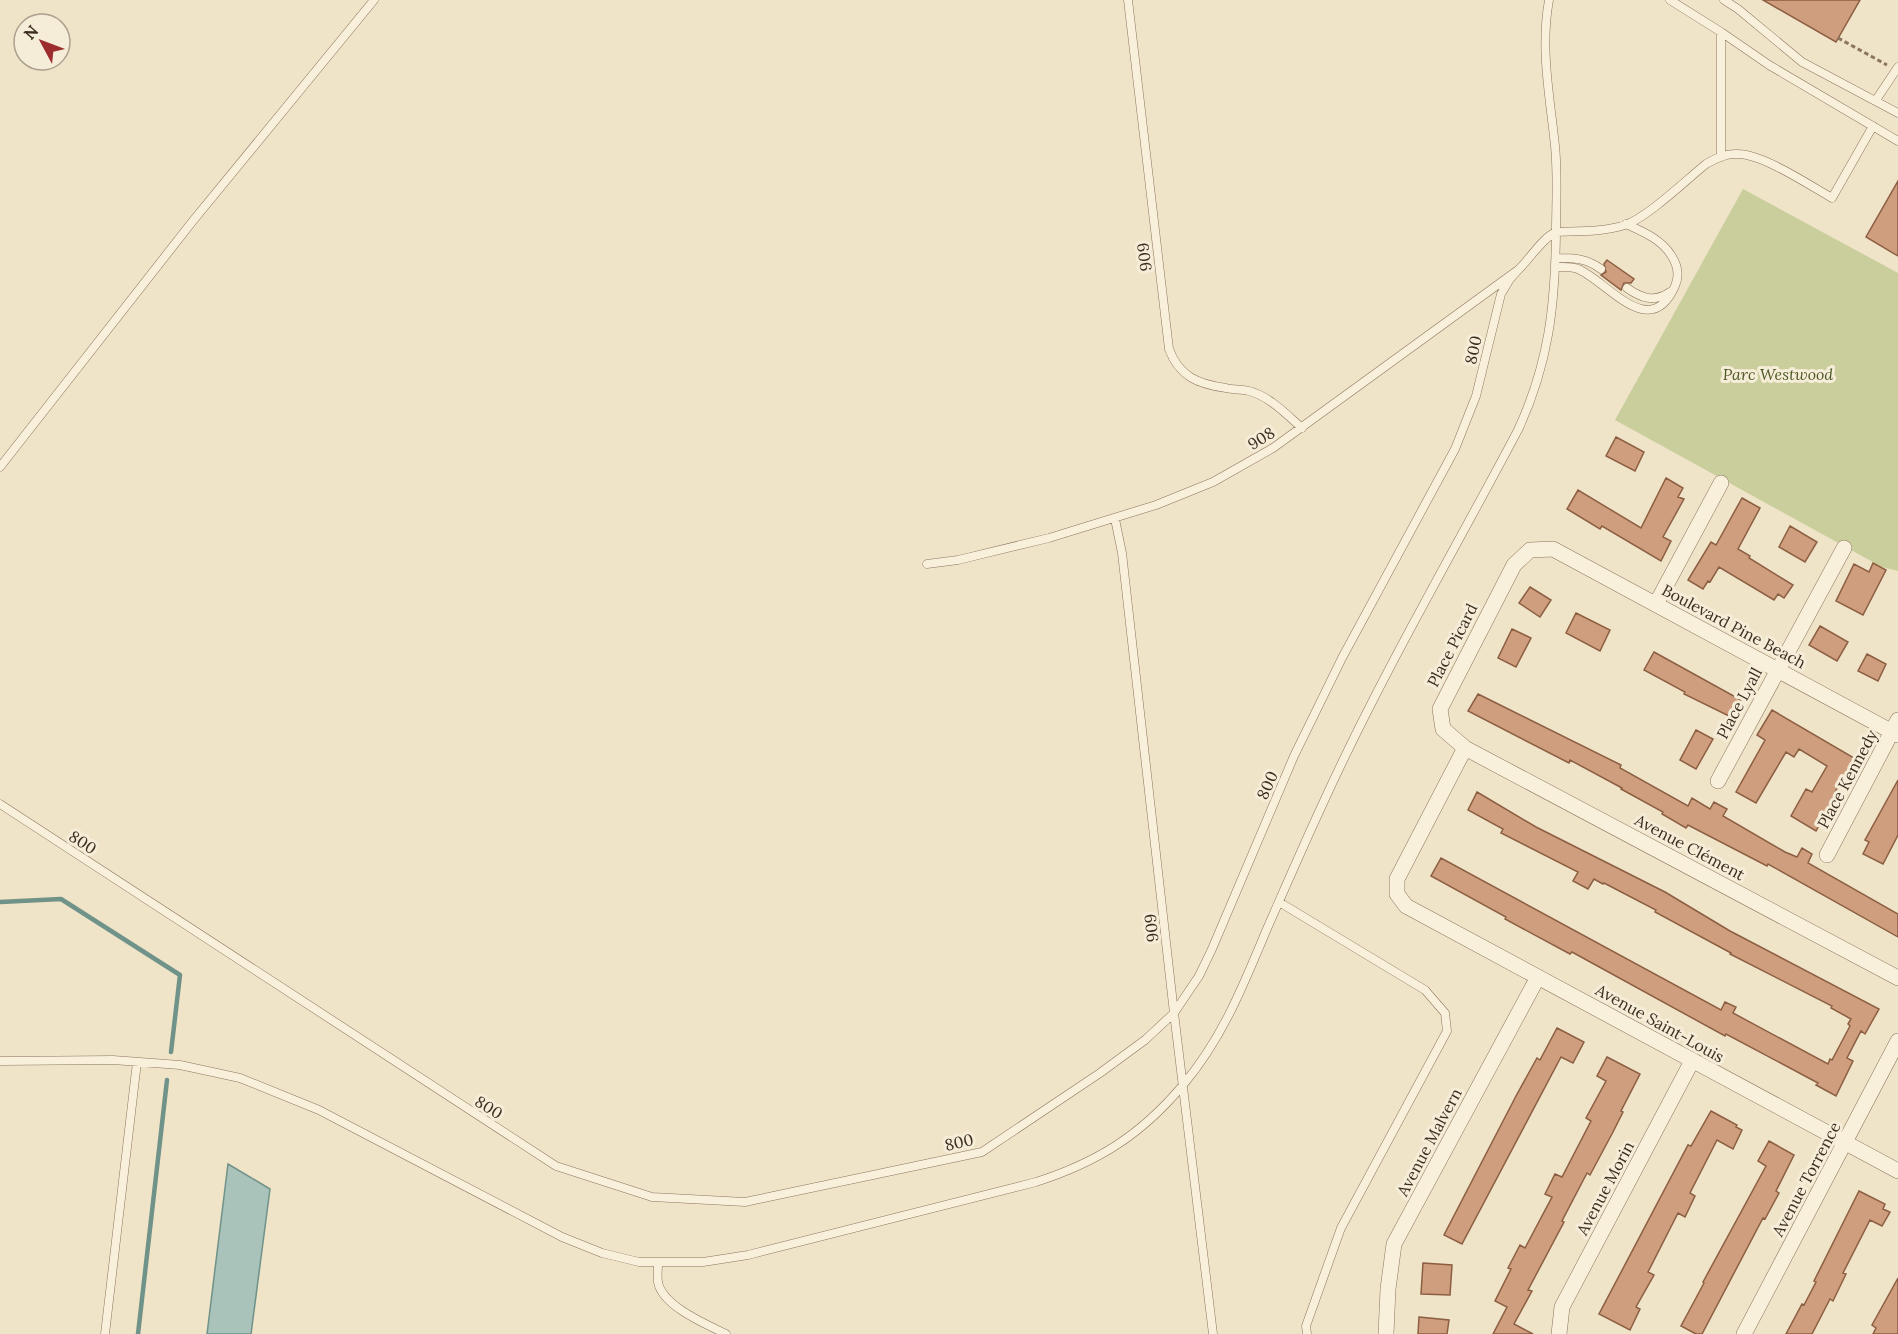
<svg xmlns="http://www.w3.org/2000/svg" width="1898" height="1334" viewBox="0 0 1898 1334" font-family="Lora,serif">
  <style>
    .green { fill: #c9ce9c }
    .water { fill: #a9c3bb; stroke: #6f9289; stroke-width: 1.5 }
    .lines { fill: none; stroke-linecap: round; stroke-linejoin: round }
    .stream { stroke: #6f9289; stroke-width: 4.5 }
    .building { fill: #ce9e7e; stroke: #8c5e42; stroke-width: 1.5 }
    .service-casing { stroke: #8c755d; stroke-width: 9 }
    .minor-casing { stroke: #8c755d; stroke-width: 16 }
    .path { stroke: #8c755d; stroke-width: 3; stroke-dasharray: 4.5 3; stroke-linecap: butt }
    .service { stroke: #f9f0dc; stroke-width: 8 }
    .minor { stroke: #f9f0dc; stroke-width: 15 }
    .labels { text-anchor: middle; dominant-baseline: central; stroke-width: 6; stroke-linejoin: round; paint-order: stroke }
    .street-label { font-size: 16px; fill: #3c2d20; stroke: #f6edd8 }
    .park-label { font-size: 16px; font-style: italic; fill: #4d5927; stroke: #f6edd8 }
  </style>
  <rect width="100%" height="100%" fill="#efe3c8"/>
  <!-- green -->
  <path class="green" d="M1743,189l155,84v298l-16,-4 -267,-147z"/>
  <!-- water -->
  <path class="water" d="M228,1164l42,25 -19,145h-44z"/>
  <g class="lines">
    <!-- stream -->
    <path class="stream" d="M0,902l61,-3 119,76 -9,77
      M138,1334l29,-254"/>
  </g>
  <!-- building -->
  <path class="building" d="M1763,0h97l-24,42z
    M1898,181v75l-32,-19z
    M1607,260l27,19 -3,4h-7l-3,7 -20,-15 5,-3 -2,-8z
    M1616,437l28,15 -9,19 -29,-15z
    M1666,478l17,10 -5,9 6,2 -21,38 8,4 -10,20 -59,-35 -2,3 -33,-20 11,-19 63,38z
    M1742,498l18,10 -22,41 12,7 -1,2 44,27 -9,13 -6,-4 -4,6 -55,-33 -9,15 -2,-1 -5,8 -15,-9 23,-38 5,3z
    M1790,526l27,16 -12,20 -26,-15z
    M1873,563l13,7 -23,45 -27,-14 18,-37 15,8z
    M1530,587l21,13 -11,17 -21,-14z
    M1576,613l34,17 -10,21 -34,-18z
    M1820,626l28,16 -11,19 -28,-16z
    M1512,629l19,9 -15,29 -18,-9z
    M1654,652l87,48 -10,17 -47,-23 1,-2 -41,-22z
    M1867,654l19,10 -8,17 -20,-10z
    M1478,694l143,71 -1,3 68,38 4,-8 18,11 4,-7 13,7 -4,7 62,36 12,5 5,-9 10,6 -4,9 90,51v23l-130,-73 -1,2 -79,-41 -2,3 -24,-14 1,-2 -42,-23 1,-1 -52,-28 -1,3 -101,-52z
    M1772,710l82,48 -20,36 2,1 -20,36 -25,-15 15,-27 6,3 15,-26 -28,-17 -5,8 -8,-5 -30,51 -20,-11 29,-52 -8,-5z
    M1696,730l17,9 -17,30 -16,-9z
    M1898,780v55l-15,29 -20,-10 6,-12 -4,-2z
    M1477,792l59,35 129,65 65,39 149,78 -14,25 -4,-3 -14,27 6,3 -17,35 -20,-11 2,-2 -92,-49 -1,2 -153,-84 -2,2 -65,-35 1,-2 -75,-41 10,-18 280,152 4,-8 11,5 -3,6 95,51 2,-5 2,1 18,-34 -2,-2 3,-5 -20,-11 1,-2 -102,-52 1,-1 -76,-41 1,-2 -52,-27 -1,1 -9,-5 -6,10 -15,-8 5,-9 -77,-39 2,-4 -35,-19z
    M1557,1028l27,14 -11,21 -12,-6 -99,187 -18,-9 72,-139 21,-38 3,2z
    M1607,1057l33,17 -19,37 2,1 -10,20 -23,43 -3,-2 -25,48 2,1 -36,68 4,1 -18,33 19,10h-40l14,-27 -12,-6 16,-32 -3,-1 12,-23 5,3 27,-51 -7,-3 10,-20 7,3 29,-56 -5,-3 20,-37 -9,-5z
    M1711,1111l26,14 -1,2 6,3 -9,19 -16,-9 -27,53 5,3 -10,21 -7,-4 -30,59 6,3 -18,32 4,2 -10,21 -31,-16 89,-169 3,1z
    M1769,1141l25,14 -18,36 3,2 -14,26 -2,-1 -61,116h-6l-15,-8 23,-43 -1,-1 63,-116 -8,-5z
    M1859,1191l26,13 -2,5 7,3 -8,14 -12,-6 -27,53 3,1 -13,27 -3,-2 -18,35h-26l16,-30 2,1 12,-23 -2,-1z
    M1423,1263l29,2 -2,30 -29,-1z
    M1898,1278v56h-25l3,-6 -4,-3z
    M1419,1317l30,3 -2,14h-29z"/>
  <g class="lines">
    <defs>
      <path id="service" d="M1128,0l41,349c10,27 28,35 57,39 7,2 15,1 23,3 20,5 37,23 53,37
        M1670,0l51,32 48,33 129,76
        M1724,0l14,9 64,53 96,51
        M1876,100l22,-33
        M1721,157v-125
        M1556,258c18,0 30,0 45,11
        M1555,267c8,0 16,-1 23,2 29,12 72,74 97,17 5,-11 2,-22 -4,-31 -10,-16 -28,-23 -45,-31
        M1627,288c14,10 27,15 43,4
        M0,467l192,-245 182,-222
        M1115,519l7,34 52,460 39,321
        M927,564l31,-4 91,-22 107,-33 57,-23 60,-34 245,-178c12,-11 24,-32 38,-38 23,-1 47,0 69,-7 23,-8 61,-45 81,-61 10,-6 20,-11 32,-10 25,0 71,31 94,44l41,-72
        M0,804l556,362 96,31 93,5 237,-50 118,-79 45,-33 29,-27 25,-37 13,-27 82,-193 48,-98 113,-209 21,-53 25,-102 9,-15 8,-9
        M1279,902l146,88 20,23 2,18 -106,197 -35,98 1,8
        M0,1061l113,-1 67,5 60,13 79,32 243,127 40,16 37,9h64l45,-7 288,-73c62,-20 105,-47 147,-97 39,-46 60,-99 83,-154 19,-43 38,-87 58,-130 58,-127 129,-248 194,-371 31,-67 37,-124 38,-197 0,-29 2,-58 -1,-87 -5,-49 -15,-97 -6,-146
        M658,1263c0,6 -1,13 0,19 4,24 48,42 68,52
        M105,1334l32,-272"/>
      <path id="minor" d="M1656,604l65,-121
        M1898,735l-345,-186 -23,1 -16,15 -74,144 3,20 22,19 433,230
        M1465,748l-68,131v15l9,12 492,265
        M1718,781l126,-233
        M1827,855l71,-135
        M1386,1334l2,-45 6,-45 144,-267
        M1559,1334l3,-27 130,-246
        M1744,1334l154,-293"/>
    </defs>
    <!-- service casing -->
    <use href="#service" class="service-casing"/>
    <!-- minor casing -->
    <use href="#minor" class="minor-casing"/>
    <!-- path -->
    <path class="path" d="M1838,38l49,27"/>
    <!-- service -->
    <use href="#service" class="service"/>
    <!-- minor -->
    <use href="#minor" class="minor"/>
  </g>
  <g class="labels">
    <!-- street labels -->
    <g class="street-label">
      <text transform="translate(1144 257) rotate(-97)">909</text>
      <text transform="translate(1473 350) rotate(-78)">800</text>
      <text transform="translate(1261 438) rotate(-32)">908</text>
      <text transform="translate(1734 626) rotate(28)">Boulevard Pine Beach</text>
      <text transform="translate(1452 645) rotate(-63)">Place Picard</text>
      <text transform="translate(1739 703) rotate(-62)">Place Lyall</text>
      <text transform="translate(1847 779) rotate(-62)">Place Kennedy</text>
      <text transform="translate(1267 785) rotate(-66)">800</text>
      <text transform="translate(83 842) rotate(33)">800</text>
      <text transform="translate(1690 847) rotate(28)">Avenue Clément</text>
      <text transform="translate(1151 928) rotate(-96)">909</text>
      <text transform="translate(1660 1023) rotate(29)">Avenue Saint-Louis</text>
      <text transform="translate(489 1107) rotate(32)">800</text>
      <text transform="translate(959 1142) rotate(-13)">800</text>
      <text transform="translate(1429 1142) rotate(-62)">Avenue Malvern</text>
      <text transform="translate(1806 1179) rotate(-62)">Avenue Torrence</text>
      <text transform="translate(1605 1188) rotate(-62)">Avenue Morin</text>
    </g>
    <!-- park labels -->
    <g class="park-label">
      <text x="1778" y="374">Parc Westwood</text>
    </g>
  </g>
  <!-- north arrow -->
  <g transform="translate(42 42) rotate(311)"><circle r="28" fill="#f6edd8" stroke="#aca08e" stroke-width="1.5"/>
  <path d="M0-4.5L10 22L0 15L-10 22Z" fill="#9c2c2e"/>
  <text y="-9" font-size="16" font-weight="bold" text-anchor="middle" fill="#3c2d20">N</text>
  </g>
</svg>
